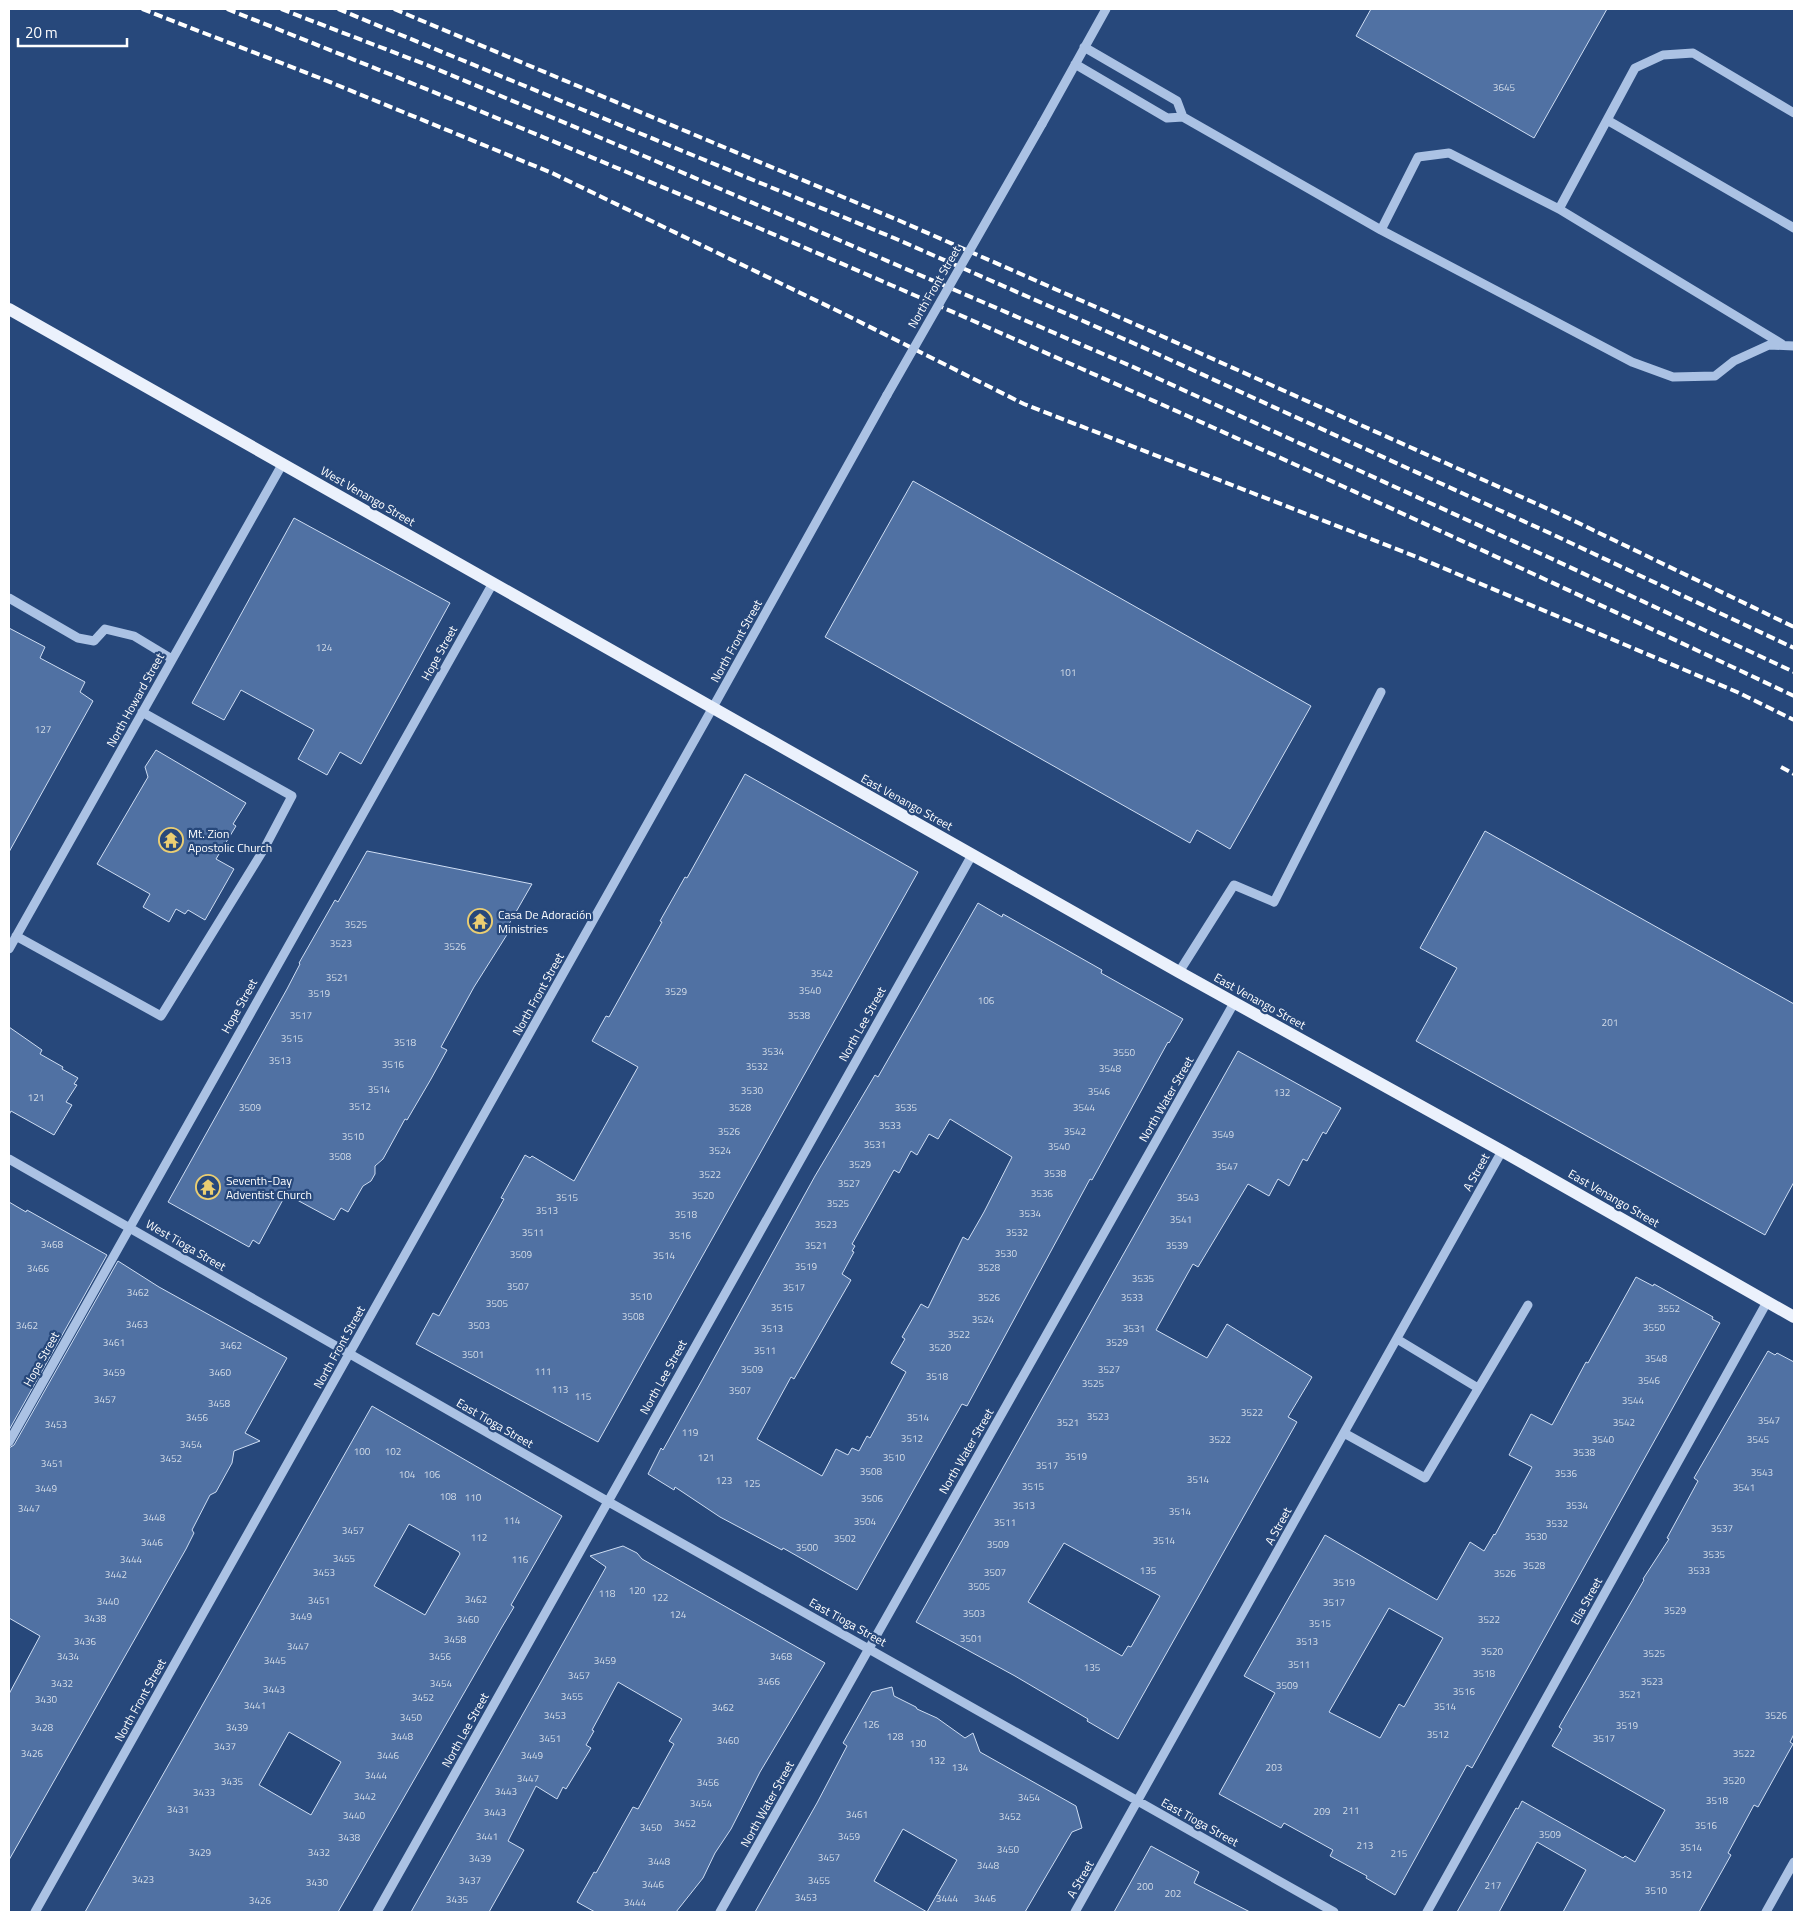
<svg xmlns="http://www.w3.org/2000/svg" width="1803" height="1921" viewBox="0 0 1803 1921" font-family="'Titillium Web',sans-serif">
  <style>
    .building { fill: #5071a3; stroke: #ceddf3; fill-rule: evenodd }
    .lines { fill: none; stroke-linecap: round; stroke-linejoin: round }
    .minor { stroke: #abc2e4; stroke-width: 9 }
    .major { stroke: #ebf1fc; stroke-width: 12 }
    .rail { stroke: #fff; stroke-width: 4; stroke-dasharray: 9 4; stroke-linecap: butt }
    .minor-bridge { stroke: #abc2e4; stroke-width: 9 }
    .labels { text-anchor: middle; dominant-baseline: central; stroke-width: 4.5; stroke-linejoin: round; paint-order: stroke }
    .number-label { font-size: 10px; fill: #d3dce8 }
    .street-label { font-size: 12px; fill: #fff; stroke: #27487b }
    .poi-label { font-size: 12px; fill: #fff; stroke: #27487b; text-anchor: start }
  </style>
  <rect width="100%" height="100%" fill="#27487b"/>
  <!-- building -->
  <path class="building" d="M1371,9h236l-73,129 -178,-102z
    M913,481l398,225 -81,143 -33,-19 -7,13 -365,-206z
    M294,518l156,85 -89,161 -21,-12 -13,23 -29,-16 16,-29 -73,-40 -17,30 -32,-17z
    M9,628l36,19 -5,11 45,24 -5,10 13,9 -84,151z
    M156,750l90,53 -13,21 3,2 -20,33 18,10 -29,51 -17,-10 -3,4 -9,-5 -7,13 -26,-15 7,-13 -53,-30 51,-87 -3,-10z
    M745,774l173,98 -320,570 -182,-98 17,-31 6,3 65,-117 -3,-1 24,-43 5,3 2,-2 42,25 64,-114 -46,-26 14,-25 3,1 53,-95 -2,-1 25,-44 2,1z
    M1485,831l309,173v178l-29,53 -349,-194 41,-73 -37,-20z
    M367,851l165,33 -27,47 3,2 -34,54 -33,60 6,3 -16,29 -24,41 -2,-1 -22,40 -8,7v8l-4,7 -8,5 -15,26 -7,-4 -7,12 -48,-26 -27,50 -6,-4 -4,7 -81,-45 119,-213 13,-25 -1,-1 36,-63 3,2z
    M978,903l24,14 1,-3 99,56 -1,3 82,46 -14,24 -1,-1 -76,138 -2,-1 -123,227 -5,-2 -105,186 -74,-42 -1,2 -62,-33 -45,-30 -1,3 -26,-16 13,-26 2,2 38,-68 114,-206 60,-101 3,2zM950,1119l62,38 -28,55 -16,28 -5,-3 -35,71 -7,-4 -19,33 3,2 -14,24 15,9 -36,66 -3,-2 -8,15 -7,-3 -4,7 -12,-6 -14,27 -65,-37 34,-62 3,2 57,-99 -9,-6 12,-22 -2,-1 3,-5 -3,-2 42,-74 5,3 12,-22 6,4 12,-21 9,5z
    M9,1027l33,23 -2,4 23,13 -1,2 16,9 -4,6 3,1 -11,17 6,3 -18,30 -43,-24 -2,4z
    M1238,1051l103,57 -15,26 -3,-2 -16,29 -4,-2 -14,27 -11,-7 -9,17 -21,-12 -50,83 -5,-3 -37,66 51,28 20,-34 85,53 -24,40 9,5 -179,317 -31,-18 1,-2 -73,-43 -99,-54zM1064,1543l96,53 -29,51 -3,-1 -6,10 -94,-54z
    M9,1202l17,10 1,-2 80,45 -98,175z
    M118,1261l41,26 128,71 -42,75 15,8 -26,10 -2,12 -16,29 -6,3 -18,35 2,3 -8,16 -177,311v-166l31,-58 -31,-18v-170l5,-3z
    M1636,1277l17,9 1,-2 59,33 -1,2 8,4 -248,445 -5,-3 -72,130 -29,-17 1,-2 -37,-20 3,-6 -49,-27 -3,5 -62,-34 56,-101 -31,-17 81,-141 112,65 33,-58 14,9 10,-17 1,1 37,-68 -23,-12 22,-41 21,11 34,-63 2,1zM1389,1608l54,30 -39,69 -5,-3 -19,34 -51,-26z
    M1768,1351l7,4 2,-2 17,9v372l-4,8 3,2 -35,63 -4,-2 -26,48 3,2 -32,57h-136l23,-42 -49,-28 -38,70h-42l59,-104 2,1 4,-8 101,57 2,-2 10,6 30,-52 -113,-64 10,-17 -3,-2 85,-147 -1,-1 26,-40 -2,-1 31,-57 -4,-3z
    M372,1406l190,110 -51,89 3,2 -12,20 -164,285h-253zM409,1524l50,28 1,2 -35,61 -51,-29zM289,1732l52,30 -30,53 -52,-30z
    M623,1546l14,7 5,6 40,23 143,81 -65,109 -29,57 -16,24 -12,25 -27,34h-81l-18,-10 17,-30 2,1 37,-66 5,2 36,-65 -5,-3 13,-22 -64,-37 -26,48 2,1 -8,14 5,3 -25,41 -3,-2 -6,12 -21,-13 -28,55 16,9 -35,62h-78l195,-345 -16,-11z
    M892,1687l2,9 22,11 1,2 20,9 28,20 8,-5 7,19 96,54 6,22 -10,4 -47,80h-270l62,-109 30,-57 -4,-3 29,-51zM903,1829l54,31 -30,52 -53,-31z
    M1151,1846l48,26 -5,11 56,29h-136z"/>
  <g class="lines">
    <!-- minor -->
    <path class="minor" d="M1084,47l93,54 6,16
      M1075,64l92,54 16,-1 198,113 251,132 41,15 42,-1 19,-15 35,-16 25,1
      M1607,120l187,108
      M1042,124l64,-115
      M1381,230l37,-73 31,-4 110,56
      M1782,344l-223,-135 76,-141 28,-13 30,-2 101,60
      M9,598l69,40 16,3 11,-12 29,7 38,23
      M16,936l145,80 103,-167 28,-53 -150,-84
      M9,949l274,-486
      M1179,972l55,-87 40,17 107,-210
      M9,1159l598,342 727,411
      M1397,1339l81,49
      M1344,1433l81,45 103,-173
      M9,1442l484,-859
      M35,1912l677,-1203 175,-314
      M377,1912l595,-1057
      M720,1912l514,-909
      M1075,1912l427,-761
      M1427,1912l340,-610
      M1766,1912l28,-50"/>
    <!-- major -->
    <path class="major" d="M9,309l1170,663 323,179 292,166"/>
    <!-- rail -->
    <path class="rail" d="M142,9l178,69 232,95 290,140 182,91 393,153 320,135 57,28
      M227,9c531,210 1051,443 1567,687
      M281,9l146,56 217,91 487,210 417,191 246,115
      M338,9l556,229 246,108 416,190 238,112
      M394,9l504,211 248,109 418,187 230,111
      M1781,767l13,7"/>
    <!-- minor-bridge -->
    <path class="minor-bridge" d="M887,395l155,-271"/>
  </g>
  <!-- icons -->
  <defs>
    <symbol id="temple-ring" viewBox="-11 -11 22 22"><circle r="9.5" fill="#27487b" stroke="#ebce72" stroke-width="1.5"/><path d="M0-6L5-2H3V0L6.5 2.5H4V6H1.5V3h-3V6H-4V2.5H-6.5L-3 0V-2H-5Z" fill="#ebce72"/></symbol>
  </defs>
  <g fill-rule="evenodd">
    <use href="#temple-ring" x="157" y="826" width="28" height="28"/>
    <use href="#temple-ring" x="466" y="907" width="28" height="28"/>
    <use href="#temple-ring" x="194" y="1173" width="28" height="28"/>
  </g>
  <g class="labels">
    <!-- number labels -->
    <g class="number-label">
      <text x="1504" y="87">3645</text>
      <text x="324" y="647">124</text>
      <text x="1068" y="672">101</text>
      <text x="43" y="729">127</text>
      <text x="356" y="924">3525</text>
      <text x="341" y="943">3523</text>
      <text x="455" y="946">3526</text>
      <text x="822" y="973">3542</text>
      <text x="337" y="977">3521</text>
      <text x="810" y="990">3540</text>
      <text x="676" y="991">3529</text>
      <text x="319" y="993">3519</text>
      <text x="986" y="1000">106</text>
      <text x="301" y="1015">3517</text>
      <text x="799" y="1015">3538</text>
      <text x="1610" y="1022">201</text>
      <text x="292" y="1038">3515</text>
      <text x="405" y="1042">3518</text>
      <text x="773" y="1051">3534</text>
      <text x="1124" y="1052">3550</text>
      <text x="280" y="1060">3513</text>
      <text x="393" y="1064">3516</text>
      <text x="757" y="1066">3532</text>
      <text x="1110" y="1068">3548</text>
      <text x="379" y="1089">3514</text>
      <text x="752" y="1090">3530</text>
      <text x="1099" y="1091">3546</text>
      <text x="1282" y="1092">132</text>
      <text x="36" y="1097">121</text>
      <text x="360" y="1106">3512</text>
      <text x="250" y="1107">3509</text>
      <text x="740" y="1107">3528</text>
      <text x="906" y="1107">3535</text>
      <text x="1084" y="1107">3544</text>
      <text x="890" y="1125">3533</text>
      <text x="729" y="1131">3526</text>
      <text x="1075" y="1131">3542</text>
      <text x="1223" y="1134">3549</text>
      <text x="353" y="1136">3510</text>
      <text x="875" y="1144">3531</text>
      <text x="1059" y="1146">3540</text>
      <text x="720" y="1150">3524</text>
      <text x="340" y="1156">3508</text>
      <text x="860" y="1164">3529</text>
      <text x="1227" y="1166">3547</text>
      <text x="1055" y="1173">3538</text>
      <text x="710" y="1174">3522</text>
      <text x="849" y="1183">3527</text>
      <text x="1042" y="1193">3536</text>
      <text x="703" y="1195">3520</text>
      <text x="567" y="1197">3515</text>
      <text x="1188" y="1197">3543</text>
      <text x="838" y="1203">3525</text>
      <text x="547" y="1210">3513</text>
      <text x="1030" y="1213">3534</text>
      <text x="686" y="1214">3518</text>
      <text x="1181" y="1219">3541</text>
      <text x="826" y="1224">3523</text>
      <text x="533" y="1232">3511</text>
      <text x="1017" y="1232">3532</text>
      <text x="680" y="1235">3516</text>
      <text x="52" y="1244">3468</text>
      <text x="816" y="1245">3521</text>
      <text x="1177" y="1245">3539</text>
      <text x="1006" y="1253">3530</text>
      <text x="521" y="1254">3509</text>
      <text x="664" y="1255">3514</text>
      <text x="806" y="1266">3519</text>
      <text x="989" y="1267">3528</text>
      <text x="38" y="1268">3466</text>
      <text x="1143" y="1278">3535</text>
      <text x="518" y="1286">3507</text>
      <text x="794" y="1287">3517</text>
      <text x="138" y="1292">3462</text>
      <text x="641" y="1296">3510</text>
      <text x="989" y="1297">3526</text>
      <text x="1132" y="1297">3533</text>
      <text x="497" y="1303">3505</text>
      <text x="782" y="1307">3515</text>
      <text x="1669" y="1308">3552</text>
      <text x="633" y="1316">3508</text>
      <text x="983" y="1319">3524</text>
      <text x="137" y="1324">3463</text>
      <text x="27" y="1325">3462</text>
      <text x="479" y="1325">3503</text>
      <text x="1654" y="1327">3550</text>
      <text x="772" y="1328">3513</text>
      <text x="1134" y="1328">3531</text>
      <text x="959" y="1334">3522</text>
      <text x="114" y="1342">3461</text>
      <text x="1117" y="1342">3529</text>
      <text x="231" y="1345">3462</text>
      <text x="940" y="1347">3520</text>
      <text x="765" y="1350">3511</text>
      <text x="473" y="1354">3501</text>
      <text x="1656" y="1358">3548</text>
      <text x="752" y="1369">3509</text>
      <text x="1109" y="1369">3527</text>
      <text x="543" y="1371">111</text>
      <text x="114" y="1372">3459</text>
      <text x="220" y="1372">3460</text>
      <text x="937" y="1376">3518</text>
      <text x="1649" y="1380">3546</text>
      <text x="1093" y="1383">3525</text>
      <text x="560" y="1389">113</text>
      <text x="740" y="1390">3507</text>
      <text x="583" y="1396">115</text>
      <text x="105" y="1399">3457</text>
      <text x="1633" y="1400">3544</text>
      <text x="219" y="1403">3458</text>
      <text x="1252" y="1412">3522</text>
      <text x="1098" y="1416">3523</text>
      <text x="197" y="1417">3456</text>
      <text x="918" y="1417">3514</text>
      <text x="1769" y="1420">3547</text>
      <text x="1068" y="1422">3521</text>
      <text x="1624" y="1422">3542</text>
      <text x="56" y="1424">3453</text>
      <text x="690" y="1432">119</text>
      <text x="912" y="1438">3512</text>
      <text x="1220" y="1439">3522</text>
      <text x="1603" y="1439">3540</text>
      <text x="1758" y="1439">3545</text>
      <text x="191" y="1444">3454</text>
      <text x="362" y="1451">100</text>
      <text x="393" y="1451">102</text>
      <text x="1584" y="1452">3538</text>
      <text x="1076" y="1456">3519</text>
      <text x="706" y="1457">121</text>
      <text x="894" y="1457">3510</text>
      <text x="171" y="1458">3452</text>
      <text x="52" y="1463">3451</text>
      <text x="1047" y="1465">3517</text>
      <text x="871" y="1471">3508</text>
      <text x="1762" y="1472">3543</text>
      <text x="1566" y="1473">3536</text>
      <text x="407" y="1474">104</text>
      <text x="432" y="1474">106</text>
      <text x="1198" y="1479">3514</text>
      <text x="724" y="1480">123</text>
      <text x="752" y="1483">125</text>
      <text x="1033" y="1486">3515</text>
      <text x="1744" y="1487">3541</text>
      <text x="46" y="1488">3449</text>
      <text x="448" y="1496">108</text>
      <text x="473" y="1497">110</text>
      <text x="872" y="1498">3506</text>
      <text x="1024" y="1505">3513</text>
      <text x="1577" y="1505">3534</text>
      <text x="29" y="1508">3447</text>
      <text x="1180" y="1511">3514</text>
      <text x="154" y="1517">3448</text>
      <text x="512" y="1520">114</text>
      <text x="865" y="1521">3504</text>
      <text x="1005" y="1522">3511</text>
      <text x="1557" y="1523">3532</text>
      <text x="1722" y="1528">3537</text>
      <text x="353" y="1530">3457</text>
      <text x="1536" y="1536">3530</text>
      <text x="479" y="1537">112</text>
      <text x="845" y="1538">3502</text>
      <text x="1164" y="1540">3514</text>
      <text x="152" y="1542">3446</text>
      <text x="998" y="1544">3509</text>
      <text x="807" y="1547">3500</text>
      <text x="1714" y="1554">3535</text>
      <text x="344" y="1558">3455</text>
      <text x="131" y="1559">3444</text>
      <text x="520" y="1559">116</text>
      <text x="1534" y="1565">3528</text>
      <text x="1148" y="1570">135</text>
      <text x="1699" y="1570">3533</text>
      <text x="324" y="1572">3453</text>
      <text x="995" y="1572">3507</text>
      <text x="1505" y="1573">3526</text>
      <text x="116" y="1574">3442</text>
      <text x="1344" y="1582">3519</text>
      <text x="979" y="1586">3505</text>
      <text x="637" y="1590">120</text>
      <text x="607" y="1593">118</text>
      <text x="660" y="1597">122</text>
      <text x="476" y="1599">3462</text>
      <text x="319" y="1600">3451</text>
      <text x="108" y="1601">3440</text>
      <text x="1334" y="1602">3517</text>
      <text x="1675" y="1610">3529</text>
      <text x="974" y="1613">3503</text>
      <text x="678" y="1614">124</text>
      <text x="301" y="1616">3449</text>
      <text x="95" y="1618">3438</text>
      <text x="468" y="1619">3460</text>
      <text x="1489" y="1619">3522</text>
      <text x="1320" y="1623">3515</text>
      <text x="971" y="1638">3501</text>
      <text x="455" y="1639">3458</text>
      <text x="85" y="1641">3436</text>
      <text x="1307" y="1641">3513</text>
      <text x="298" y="1646">3447</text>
      <text x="1492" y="1651">3520</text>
      <text x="1654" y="1653">3525</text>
      <text x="68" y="1656">3434</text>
      <text x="440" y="1656">3456</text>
      <text x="781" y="1656">3468</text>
      <text x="275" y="1660">3445</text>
      <text x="605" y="1660">3459</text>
      <text x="1299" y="1664">3511</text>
      <text x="1092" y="1667">135</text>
      <text x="1484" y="1673">3518</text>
      <text x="579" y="1675">3457</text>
      <text x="769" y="1681">3466</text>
      <text x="1652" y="1681">3523</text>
      <text x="62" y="1683">3432</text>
      <text x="441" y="1683">3454</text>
      <text x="1287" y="1685">3509</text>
      <text x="274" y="1689">3443</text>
      <text x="1464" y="1691">3516</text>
      <text x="1630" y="1694">3521</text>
      <text x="572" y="1696">3455</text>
      <text x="423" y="1697">3452</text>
      <text x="46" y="1699">3430</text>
      <text x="255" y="1705">3441</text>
      <text x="1445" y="1706">3514</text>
      <text x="723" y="1707">3462</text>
      <text x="555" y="1715">3453</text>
      <text x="1776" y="1715">3526</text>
      <text x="411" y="1717">3450</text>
      <text x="871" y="1724">126</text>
      <text x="1627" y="1725">3519</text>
      <text x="42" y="1727">3428</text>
      <text x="237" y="1727">3439</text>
      <text x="1438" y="1734">3512</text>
      <text x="402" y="1736">3448</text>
      <text x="895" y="1736">128</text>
      <text x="550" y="1738">3451</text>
      <text x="1604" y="1738">3517</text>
      <text x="728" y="1740">3460</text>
      <text x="918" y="1743">130</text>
      <text x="225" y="1746">3437</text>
      <text x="32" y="1753">3426</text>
      <text x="1744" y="1753">3522</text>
      <text x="388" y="1755">3446</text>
      <text x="532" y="1755">3449</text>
      <text x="937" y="1760">132</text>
      <text x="960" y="1767">134</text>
      <text x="1274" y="1767">203</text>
      <text x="376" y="1775">3444</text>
      <text x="528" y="1778">3447</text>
      <text x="1734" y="1780">3520</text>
      <text x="232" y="1781">3435</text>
      <text x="708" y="1782">3456</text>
      <text x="506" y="1791">3443</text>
      <text x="204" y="1792">3433</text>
      <text x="365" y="1796">3442</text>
      <text x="1029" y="1797">3454</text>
      <text x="1717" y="1800">3518</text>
      <text x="701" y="1803">3454</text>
      <text x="178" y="1809">3431</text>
      <text x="1351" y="1810">211</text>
      <text x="1322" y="1811">209</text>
      <text x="495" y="1812">3443</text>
      <text x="857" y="1814">3461</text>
      <text x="354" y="1815">3440</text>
      <text x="1010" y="1816">3452</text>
      <text x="685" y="1823">3452</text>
      <text x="1706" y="1825">3516</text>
      <text x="651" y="1827">3450</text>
      <text x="1550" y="1834">3509</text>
      <text x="487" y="1836">3441</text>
      <text x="849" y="1836">3459</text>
      <text x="349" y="1837">3438</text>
      <text x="1365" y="1845">213</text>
      <text x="1691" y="1847">3514</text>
      <text x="1008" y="1849">3450</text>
      <text x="200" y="1852">3429</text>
      <text x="319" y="1852">3432</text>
      <text x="1399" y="1853">215</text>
      <text x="829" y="1857">3457</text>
      <text x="480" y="1858">3439</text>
      <text x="659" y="1861">3448</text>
      <text x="988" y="1865">3448</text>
      <text x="1681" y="1874">3512</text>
      <text x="143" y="1879">3423</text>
      <text x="470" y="1880">3437</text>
      <text x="819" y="1880">3455</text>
      <text x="317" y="1882">3430</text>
      <text x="653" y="1884">3446</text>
      <text x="1493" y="1885">217</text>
      <text x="1145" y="1886">200</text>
      <text x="1656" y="1890">3510</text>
      <text x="1173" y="1893">202</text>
      <text x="806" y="1897">3453</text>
      <text x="947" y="1898">3444</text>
      <text x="985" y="1898">3446</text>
      <text x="457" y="1899">3435</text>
      <text x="260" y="1900">3426</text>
      <text x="635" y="1902">3444</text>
    </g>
    <!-- street labels -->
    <g class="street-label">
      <text transform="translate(934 287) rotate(-60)">North Front Street</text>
      <text transform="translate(368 496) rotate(30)">West Venango Street</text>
      <text transform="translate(736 641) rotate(-61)">North Front Street</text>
      <text transform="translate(439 653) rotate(-61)">Hope Street</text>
      <text transform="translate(135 700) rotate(-61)">North Howard Street</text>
      <text transform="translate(907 802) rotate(29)">East Venango Street</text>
      <text transform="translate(538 994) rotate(-61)">North Front Street</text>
      <text transform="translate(1260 1001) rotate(29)">East Venango Street</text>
      <text transform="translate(239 1006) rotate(-61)">Hope Street</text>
      <text transform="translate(862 1024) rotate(-61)">North Lee Street</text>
      <text transform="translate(1166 1099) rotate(-60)">North Water Street</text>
      <text transform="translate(1476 1172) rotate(-61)">A Street</text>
      <text transform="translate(1614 1198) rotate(30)">East Venango Street</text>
      <text transform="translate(186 1245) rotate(30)">West Tioga Street</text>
      <text transform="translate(339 1347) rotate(-61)">North Front Street</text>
      <text transform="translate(41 1359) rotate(-61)">Hope Street</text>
      <text transform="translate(663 1377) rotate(-61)">North Lee Street</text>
      <text transform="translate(495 1423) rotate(30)">East Tioga Street</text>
      <text transform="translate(966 1451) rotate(-60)">North Water Street</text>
      <text transform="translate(1278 1526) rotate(-61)">A Street</text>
      <text transform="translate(1586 1601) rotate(-61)">Ella Street</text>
      <text transform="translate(848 1622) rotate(29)">East Tioga Street</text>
      <text transform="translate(140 1700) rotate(-61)">North Front Street</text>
      <text transform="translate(465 1730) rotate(-61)">North Lee Street</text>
      <text transform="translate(767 1804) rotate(-61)">North Water Street</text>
      <text transform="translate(1200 1822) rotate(29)">East Tioga Street</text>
      <text transform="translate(1080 1879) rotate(-60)">A Street</text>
    </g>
    <!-- poi labels -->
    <g class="poi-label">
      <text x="188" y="833">Mt. Zion<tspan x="188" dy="14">Apostolic Church</tspan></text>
      <text x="498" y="914">Casa De Adoración<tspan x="498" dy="14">Ministries</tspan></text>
      <text x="226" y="1180">Seventh-Day<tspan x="226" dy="14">Adventist Church</tspan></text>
    </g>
  </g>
  <!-- border -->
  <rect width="1803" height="1921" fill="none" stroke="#ffffff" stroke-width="20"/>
  <!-- scale -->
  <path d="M18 38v8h109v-8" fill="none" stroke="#ffffff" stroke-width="2.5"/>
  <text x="25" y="38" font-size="15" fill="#ffffff" stroke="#27487b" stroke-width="4" paint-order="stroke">20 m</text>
</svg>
